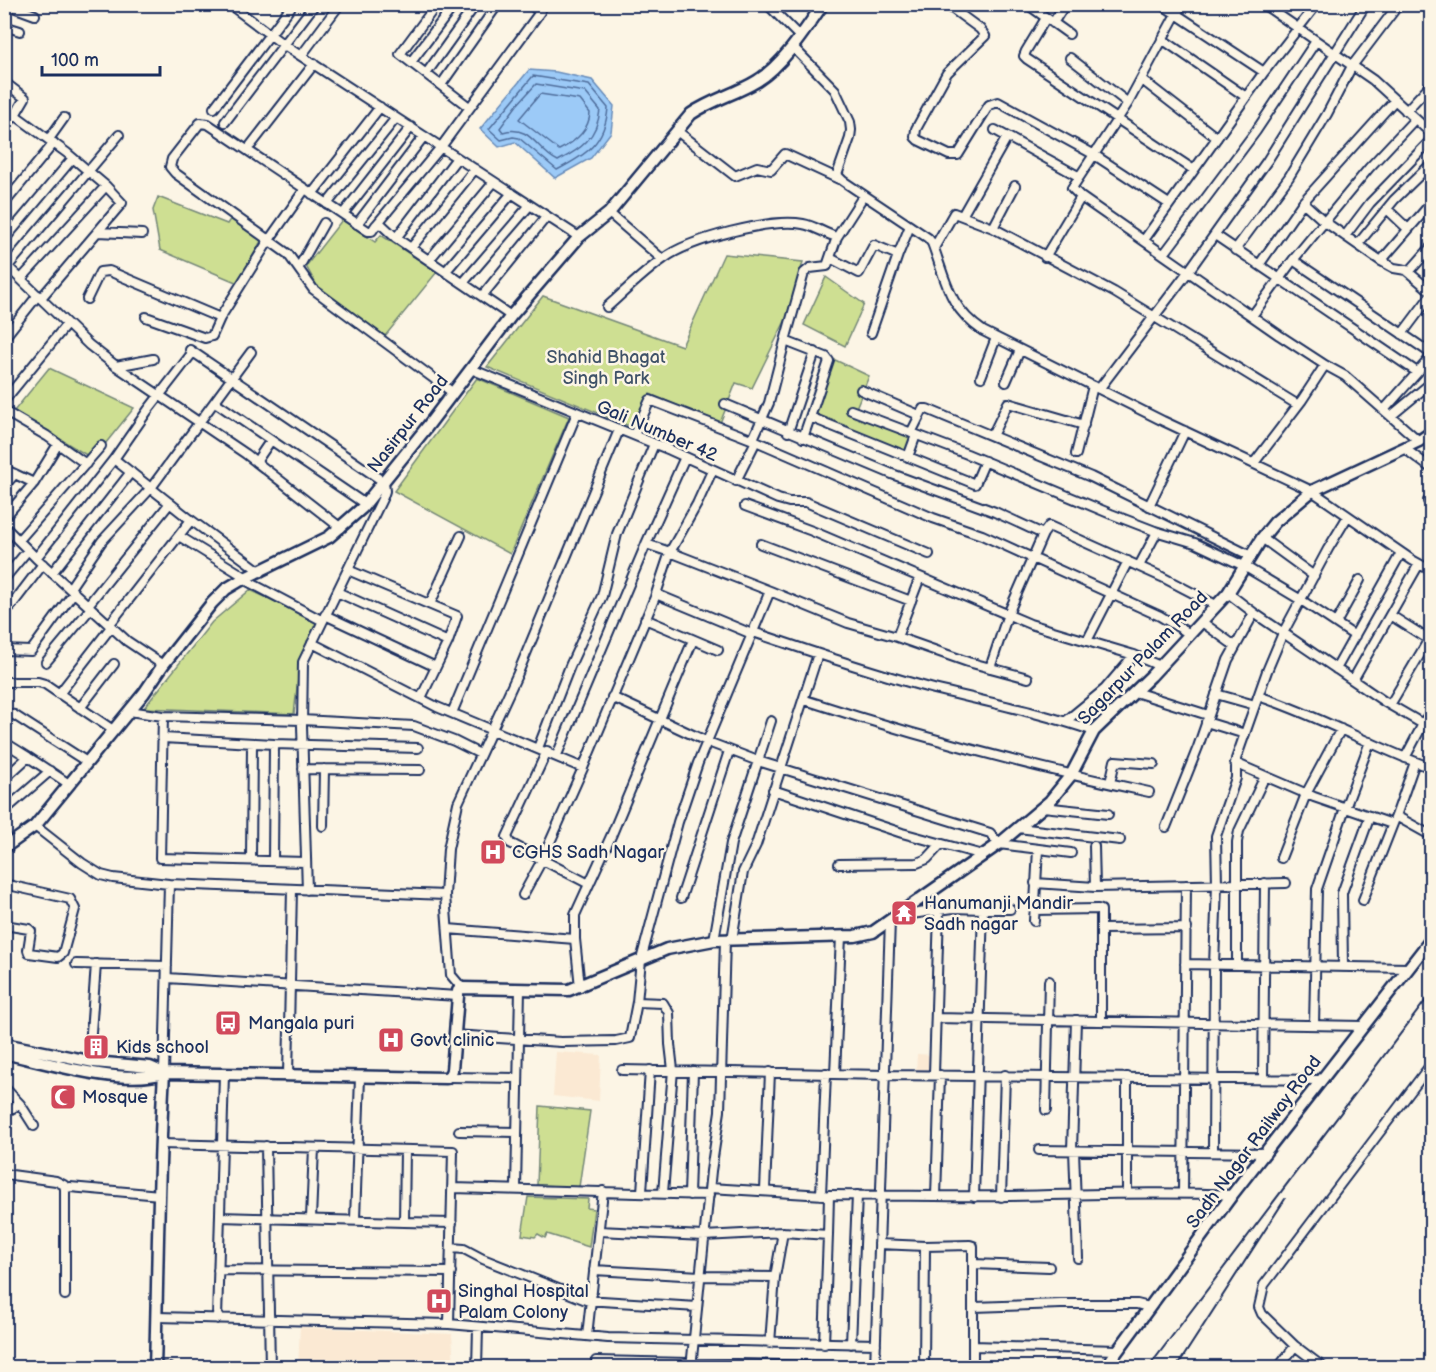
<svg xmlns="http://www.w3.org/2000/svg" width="1436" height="1372" viewBox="0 0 1436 1372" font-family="'Balsamiq Sans',sans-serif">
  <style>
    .built { fill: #fbe9d3 }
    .green { fill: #cedf92; stroke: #748778; stroke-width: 1.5 }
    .water { fill: #9ccaf7; stroke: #688cba; stroke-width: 1.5 }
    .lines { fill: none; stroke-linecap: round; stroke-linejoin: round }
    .shore { stroke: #4f6d9b; stroke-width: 1.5 }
    .street-casing { stroke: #1b2f5e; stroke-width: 12 }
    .secondary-casing { stroke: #1b2f5e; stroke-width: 15 }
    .street { stroke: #fcf5e5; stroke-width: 8 }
    .secondary { stroke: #fcf5e5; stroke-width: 10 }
    .rail { stroke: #1b2f5e; stroke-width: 2 }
    .labels { text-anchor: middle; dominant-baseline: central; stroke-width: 5; stroke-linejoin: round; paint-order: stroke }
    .park-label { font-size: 18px; fill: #3f5268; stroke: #fcf5e5 }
    .street-label { font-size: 18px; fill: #1b2f5e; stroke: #fcf5e5 }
    .poi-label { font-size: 18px; fill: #1b2f5e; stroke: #fcf5e5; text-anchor: start }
  </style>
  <rect width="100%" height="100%" fill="#fcf5e5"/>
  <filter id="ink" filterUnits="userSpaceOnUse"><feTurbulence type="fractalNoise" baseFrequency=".0167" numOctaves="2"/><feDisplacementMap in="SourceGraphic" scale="12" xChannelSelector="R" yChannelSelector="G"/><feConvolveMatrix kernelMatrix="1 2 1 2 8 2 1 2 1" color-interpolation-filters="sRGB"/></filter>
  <g filter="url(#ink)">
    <!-- built -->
    <path class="built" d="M556,1052l45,3 -2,46 -46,-5z
      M917,1054l17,1 -1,18 -17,-1z
      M300,1327l152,7 2,33h-156z"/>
    <!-- green -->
    <path class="green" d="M158,197l69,27 4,-6 31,21 -24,44 -78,-33 -7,-40z
      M342,220l33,22 6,-7 56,37 -52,64 -68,-50 -11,-20z
      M724,254l79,8 -15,53 -36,73 -16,-5 -16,40 -70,-29 -16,34 -147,-61 56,-71 139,50z
      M826,277l38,27 -19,42 -41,-21z
      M833,359l36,17 -15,37 60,22 -6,21 -96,-43z
      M49,368l85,40 -41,51 -79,-48z
      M477,378l92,39 -59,137 -116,-63z
      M250,590l68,31 -18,40 -6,53 -150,-6 68,-86z
      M540,1106l50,5 -11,76 -42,-2z
      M528,1197l60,2 -1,9 7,1 -5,38 -42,-13 -2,4 -7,-4 -3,3 -13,-2z"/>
    <!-- water -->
    <path class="water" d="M529,70l27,2 36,8 22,26 -3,26 -20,26 -36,20 -40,-36 -16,5 -19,-18z"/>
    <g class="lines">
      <!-- shore -->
      <path class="shore" d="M533,76l56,9 19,23c-3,35 -22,47 -51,62l-38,-32 -6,-1 -12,3 -12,-11z
        M536,84l49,8 15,18c-3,28 -19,39 -42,51 -22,-10 -26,-37 -55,-29l-3,-4 17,-23z
        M540,94l40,6 10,13c-1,18 -15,29 -31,37l-40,-31z"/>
      <defs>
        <path id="street" d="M5,4l30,11
          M229,4l55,41 295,192
          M437,4l-37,50 69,53
          M767,4l33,33
          M946,4l34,25 5,7 -38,37 -31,56 -1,8 3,3 31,15h9l31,-50 9,-3 95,52 76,50
          M1027,4l42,30
          M1161,4l103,68
          M1183,4l-7,10 -48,89 -56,85 9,9 198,138 46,30 20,11 74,65
          M1263,4l110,76 59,54
          M1046,18l-20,33 -2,5 3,3 167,111
          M1053,23l12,-19
          M4,26l16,5
          M1162,39l84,58
          M793,47l42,43 15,32 1,8 -1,8 -13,37 6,6 85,57 4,5c14,37 16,64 51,88l180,90 149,70 100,69 20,11
          M301,56l39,-52
          M1070,58l58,45
          M411,62l44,-58
          M426,74l50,-70
          M1141,79l76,59
          M4,82l21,16 -10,17
          M441,85l57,-81
          M1395,100l-92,102 22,20 56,39 13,7 12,2 26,22
          M214,108l79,-104
          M1406,111l26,-28
          M1415,119l-46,49 -76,92 139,94
          M225,122l90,-118
          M4,127l11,-12 52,38 39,33 16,17 -81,95
          M1424,127l8,-8
          M995,130l83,46
          M677,131l58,45 22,-9 14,3 14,-16 54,25
          M49,139l15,-21
          M251,145l63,-81
          M312,194l68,-87
          M4,204l50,-61
          M327,204l69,-86
          M1387,209l21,20
          M609,213l53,46
          M343,214l68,-87
          M962,216l45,-79
          M357,224l67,-88
          M377,224l64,-77 99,-135 -10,-8
          M993,228l22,-42
          M98,232l44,2
          M1215,235l202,137
          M1345,236l25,-33 62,-64
          M396,238l61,-80
          M4,240l69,-82
          M1144,240l120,-168 53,-68
          M1358,244l36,-44 38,-37
          M411,248l64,-79
          M934,248l20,-35 39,15 121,64 184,113
          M1235,250l54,-73 38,-63 25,-48 47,-62
          M1164,254l92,-123 60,-90
          M1045,257l36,-60
          M830,258l29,15 15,-28 24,10
          M429,260l65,-78
          M1381,261l51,-59
          M4,263l85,82 27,21 130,88 95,74
          M1259,265l44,-63
          M299,267l25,-44
          M4,271l115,-136
          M446,271l66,-78
          M1409,272l23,-26
          M21,279l85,-93
          M463,283l67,-78
          M482,296l65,-80
          M87,299l13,-27 9,-1 111,47 49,-78 36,-51
          M607,307c18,-16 36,-34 56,-48 26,-20 108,-41 140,-35 12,2 22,10 34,13l27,-42
          M1252,316l41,-56
          M146,317l59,21 7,-2 8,-18
          M871,333l27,-78 12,-29
          M1402,334l30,-40
          M4,338l34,-43
          M785,341l19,-68 6,-5 17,-2 10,-29
          M190,350l194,132 1,9 -2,6 -80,165 -1,64 5,164
          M116,366l37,-7
          M471,369l199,81 108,49 11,3h17l123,52
          M981,377l15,-39
          M1006,382l14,-32
          M1099,389l89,-117 79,-111 99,-157
          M861,390l58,25
          M452,392l-139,-103 -25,-35 -113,-81 -5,-6 2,-8 28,-36 8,1 160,107h4l4,-6 5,-1 15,14 115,78
          M4,401l63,-77
          M215,402l150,102
          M725,404l167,70 103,38 48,22
          M851,410l116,44 144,60 44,17 40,12 49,23 57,34 54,36
          M1384,410l48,-54
          M4,411l43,25 39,28
          M1391,416l41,-34
          M810,417l165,67 10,-23
          M788,432l27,-80
          M911,433l12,-24h4l164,68 160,79
          M634,435l16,-35 106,41 177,77 49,17 178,81 30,18
          M992,436l16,-33 76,22
          M753,439l16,-36 16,-62 41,16 3,4 -26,77
          M1404,448l28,21
          M1076,454l17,-68
          M908,457l8,-22
          M256,462l15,-22
          M1254,463l48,-63 23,-35
          M4,469l30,14
          M736,481l20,-40
          M4,486l11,-12
          M1428,501l4,2
          M745,506l67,25 218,93 104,31 26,11
          M1149,506l36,-75
          M4,518l30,-35 24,-39
          M191,520l-77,-61 34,-49 45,-58
          M4,526l32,32 91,83 36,24
          M179,536l68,42
          M1262,538l52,38
          M19,540l82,-94
          M646,544l39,-87
          M761,544l150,57
          M36,558l78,-99
          M1139,566l18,-34
          M348,570l109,46 -9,26
          M52,573l79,-101
          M920,577l-23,60 71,25 60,16
          M4,579l24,-29
          M243,579l80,42
          M70,588l32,-47 49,-53 100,-136
          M770,591l78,32 49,14
          M337,592l111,50 -27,56
          M430,604l31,-68
          M88,605l82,-102
          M4,612l7,-6 32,-42
          M1254,613l131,89 38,22 9,-15
          M325,615l111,52
          M1390,615l38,24
          M645,619l73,31
          M1202,622l33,24
          M1336,623l24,-43
          M109,625l82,-105 70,52
          M753,632c60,20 119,41 181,57 54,13 108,24 160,42
          M1087,641l41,-80
          M312,643l125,64 146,61 72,-171 15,-45 100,39 -18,43 -96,-40
          M4,650l27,1 43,-59
          M46,662l45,-54
          M990,668l18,-54 35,-80 6,-8 113,51 54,28
          M1336,669l65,-116
          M1353,680l66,-116
          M4,682h34l7,2 68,46
          M1135,692l73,23
          M59,694l52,-67
          M1216,694l39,11
          M1258,696c60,19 114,51 174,72
          M612,697l96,45 50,19 13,-40
          M805,700c113,37 227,67 344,92
          M1390,705l42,-71
          M80,708l34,-44
          M129,711l34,5 139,4 112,6 40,15 26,13
          M4,713l10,2 73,47
          M452,713l125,-300
          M163,716l-3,142 146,4
          M1066,721l39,-32 29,-34
          M1206,722l39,12
          M163,738l111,6
          M4,742l24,15
          M538,748l32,-82 32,-70 15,-62 37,-90
          M547,751l-40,86 3,6 79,41
          M557,755l89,-211 24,8 27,-48 15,-33
          M1405,758l18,-34
          M1235,763l30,13
          M303,769l117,1
          M4,779l24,-22 41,27
          M1110,783l5,-22 39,3
          M773,790l129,43 81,22
          M1043,807l65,7
          M4,811l46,-40
          M1396,816l19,-54
          M35,826l47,37 19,12 12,3 56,6 276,11
          M323,826l1,-57
          M1166,827l32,-80 30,-87 26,-47 -26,-20
          M1018,828l102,12
          M1094,846l1,41
          M1281,858l25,-64 35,-65
          M251,859l1,-115
          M273,860l1,-116 144,4
          M839,864l78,-1 10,-4 14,-15
          M1035,883l60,4 191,-4
          M4,884l66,15 5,10 -12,44 -5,4 -29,-4 -1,-3 3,-19 -2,-2 -25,-4
          M523,895l19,-35 41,-92
          M681,898l48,-147
          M1363,900l33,-84 36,20
          M983,909h27
          M1034,910l64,-1 3,1v111
          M898,916l55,-8 30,1 -9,288
          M1034,921l4,-72
          M448,929l127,10
          M1101,929l86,-1
          M714,940l17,-97 27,-82 232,72 9,11 72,9
          M732,940l11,-68 13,-27 62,-191
          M76,964l91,2
          M1185,964l224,4
          M1237,965v-123l2,-11 26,-55 49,21 78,27
          M1343,966l-1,-73 28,-77
          M167,978l291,18
          M580,987l-5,-48v-24l37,-81 81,-194
          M462,988l-11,-13 -6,-80 3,-46 10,-46 60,-130 101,-243
          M637,1002l26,1 6,10 1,31 3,26 -10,123
          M936,1018l427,8
          M1314,1025l3,-136 28,-81 25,-66
          M454,1035l107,7 55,-1 14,-3 7,-36 4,-42 37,-138 20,-59 54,-129
          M89,1060l7,-96
          M622,1070l263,5 436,5
          M164,1073l5,-189
          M835,1074l6,-138
          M934,1074l5,-163
          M288,1075l4,-186
          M449,1077l68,1
          M1127,1077v116
          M1263,1079l2,-196
          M4,1087l16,17 14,22
          M1046,1110l3,-129
          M4,1113l16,-9
          M459,1131l58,1
          M160,1144l293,7 -4,173
          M266,1146l4,222
          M1039,1150l227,3
          M1072,1150l4,-130
          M1074,1150l4,108
          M1213,1151l1,-186 3,-81 -1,-48 20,-58v-19l31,-88 16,-38 45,-84 20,-33
          M4,1174l52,7 8,4 1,4v106
          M453,1188l256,7
          M710,1188l114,7
          M65,1189l5,-2 90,8
          M516,1189l4,-200
          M765,1190l5,-118
          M642,1192l8,-122
          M1183,1193l3,-308
          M689,1195l4,-124
          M821,1195l5,-122
          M936,1196c99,2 198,-6 296,-1
          M1001,1197l4,-122
          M220,1217l184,5 1,-72
          M311,1218l3,-70
          M355,1219l5,-142
          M404,1222l48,1
          M599,1231l105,5 79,-4 45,3 -4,109
          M828,1235l1,-40 107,1 4,-121
          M879,1244l46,2 -1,122
          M925,1246l45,-1 3,1v122
          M451,1248l13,1 19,10 103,41 111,7
          M974,1264l75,3
          M218,1270l233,2
          M594,1270l106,6 75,1 -5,66
          M775,1277l8,-45
          M974,1307l87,-3h76l12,3
          M157,1317l292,7 159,14 268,6
          M217,1319l7,-245
          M587,1336l16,-145
          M851,1344l6,-149
          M973,1346l145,4
          M596,1361l279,6
          M155,1367l14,1
          M477,1368l1,-41
          M691,1368l20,-197 9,-60 5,-171
          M875,1368l15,-448
          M1278,1368l17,-22
          M1324,1368l-29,-22 -33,-32 -3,-7 5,-22 168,-222"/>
        <path id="secondary" d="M4,848l31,-22 109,-133 19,-28 49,-62 14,-14 17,-10 86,-42 33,-29 65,-81 84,-111 68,-79 30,-24 82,-99c20,-14 45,-20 66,-33 26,-16 49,-52 66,-77
          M4,1044l90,18 56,5 14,6
          M4,1053c45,10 117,33 160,20l282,5 4,-3 2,-5 6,-74v-5l4,-3 107,2 98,-41 47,-9 141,-4 18,-4 126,-88 51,-43 21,-26 23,-44 57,-55 77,-83 34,-55 13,-16 37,-31 107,-50 13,-9
          M155,1368c3,-99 3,-197 9,-295
          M1105,1368l127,-173 200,-257"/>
      </defs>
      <!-- street casing -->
      <use href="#street" class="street-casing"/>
      <!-- secondary casing -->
      <use href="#secondary" class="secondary-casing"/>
      <!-- street -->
      <use href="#street" class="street"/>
      <!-- secondary -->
      <use href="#secondary" class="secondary"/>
      <!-- rail -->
      <path class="rail" d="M1148,1368l284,-376
        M1176,1368l109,-169"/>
    </g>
  </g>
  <!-- icons -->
  <defs>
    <symbol id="hospital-square" viewBox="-11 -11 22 22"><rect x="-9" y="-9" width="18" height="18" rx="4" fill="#d1495b" stroke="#fcf5e5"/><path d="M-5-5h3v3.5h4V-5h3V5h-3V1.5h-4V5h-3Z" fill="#fff"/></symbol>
    <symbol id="temple-square" viewBox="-11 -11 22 22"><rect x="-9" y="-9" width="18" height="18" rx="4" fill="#d1495b" stroke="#fcf5e5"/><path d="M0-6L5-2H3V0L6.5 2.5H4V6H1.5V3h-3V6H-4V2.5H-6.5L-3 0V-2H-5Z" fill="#fff"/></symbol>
    <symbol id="bus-square" viewBox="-11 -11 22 22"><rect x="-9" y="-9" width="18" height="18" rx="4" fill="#d1495b" stroke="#fcf5e5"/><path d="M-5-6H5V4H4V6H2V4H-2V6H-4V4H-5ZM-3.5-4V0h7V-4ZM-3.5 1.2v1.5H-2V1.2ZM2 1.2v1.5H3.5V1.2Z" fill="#fff"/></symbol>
    <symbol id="building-square" viewBox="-11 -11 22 22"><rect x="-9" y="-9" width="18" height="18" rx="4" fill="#d1495b" stroke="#fcf5e5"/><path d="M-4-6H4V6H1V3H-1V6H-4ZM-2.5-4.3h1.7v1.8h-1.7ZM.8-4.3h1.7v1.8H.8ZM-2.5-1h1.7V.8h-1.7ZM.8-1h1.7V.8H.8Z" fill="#fff"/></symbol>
    <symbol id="mosque-square" viewBox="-11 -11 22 22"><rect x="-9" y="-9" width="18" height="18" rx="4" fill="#d1495b" stroke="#fcf5e5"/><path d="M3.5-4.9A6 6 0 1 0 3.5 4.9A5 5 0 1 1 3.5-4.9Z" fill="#fff"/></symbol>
  </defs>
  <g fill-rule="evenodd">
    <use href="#hospital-square" x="478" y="837" width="30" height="30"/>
    <use href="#temple-square" x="889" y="898" width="30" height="30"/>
    <use href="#bus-square" x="213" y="1008" width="30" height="30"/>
    <use href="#hospital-square" x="376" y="1025" width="30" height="30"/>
    <use href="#building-square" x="81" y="1032" width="30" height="30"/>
    <use href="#mosque-square" x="48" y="1082" width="30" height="30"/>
    <use href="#hospital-square" x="424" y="1286" width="30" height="30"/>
  </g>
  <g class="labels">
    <!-- park labels -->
    <g class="park-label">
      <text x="606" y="357">Shahid Bhagat<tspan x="606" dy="21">Singh Park</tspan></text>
    </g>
    <!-- street labels -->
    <g class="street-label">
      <text transform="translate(408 424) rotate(-52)">Nasirpur Road</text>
      <text transform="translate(657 431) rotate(23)">Gali Number 42</text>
      <text transform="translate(1143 658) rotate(-46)">Sagarpur Palam Road</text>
      <text transform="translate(1254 1142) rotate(-53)">Sadh Nagar Railway Road</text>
    </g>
    <!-- poi labels -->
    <g class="poi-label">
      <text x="512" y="852">CGHS Sadh Nagar</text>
      <text x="924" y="903">Hanumanji Mandir<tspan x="924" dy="21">Sadh nagar</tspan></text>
      <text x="248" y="1023">Mangala puri</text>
      <text x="410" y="1040">Govt clinic</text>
      <text x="116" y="1047">Kids school</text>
      <text x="82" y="1097">Mosque</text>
      <text x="458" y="1291">Singhal Hospital<tspan x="458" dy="21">Palam Colony</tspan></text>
    </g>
  </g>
  <!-- margin -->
  <rect width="1436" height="1372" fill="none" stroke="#fcf5e5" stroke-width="24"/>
  <rect x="12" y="12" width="1412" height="1348" fill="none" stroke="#1b2f5e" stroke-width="2" filter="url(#ink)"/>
  <!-- scale -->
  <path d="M42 66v9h118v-9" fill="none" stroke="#1b2f5e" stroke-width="3"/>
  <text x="51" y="66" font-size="18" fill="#1b2f5e" stroke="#fcf5e5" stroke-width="4.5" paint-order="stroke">100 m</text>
</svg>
